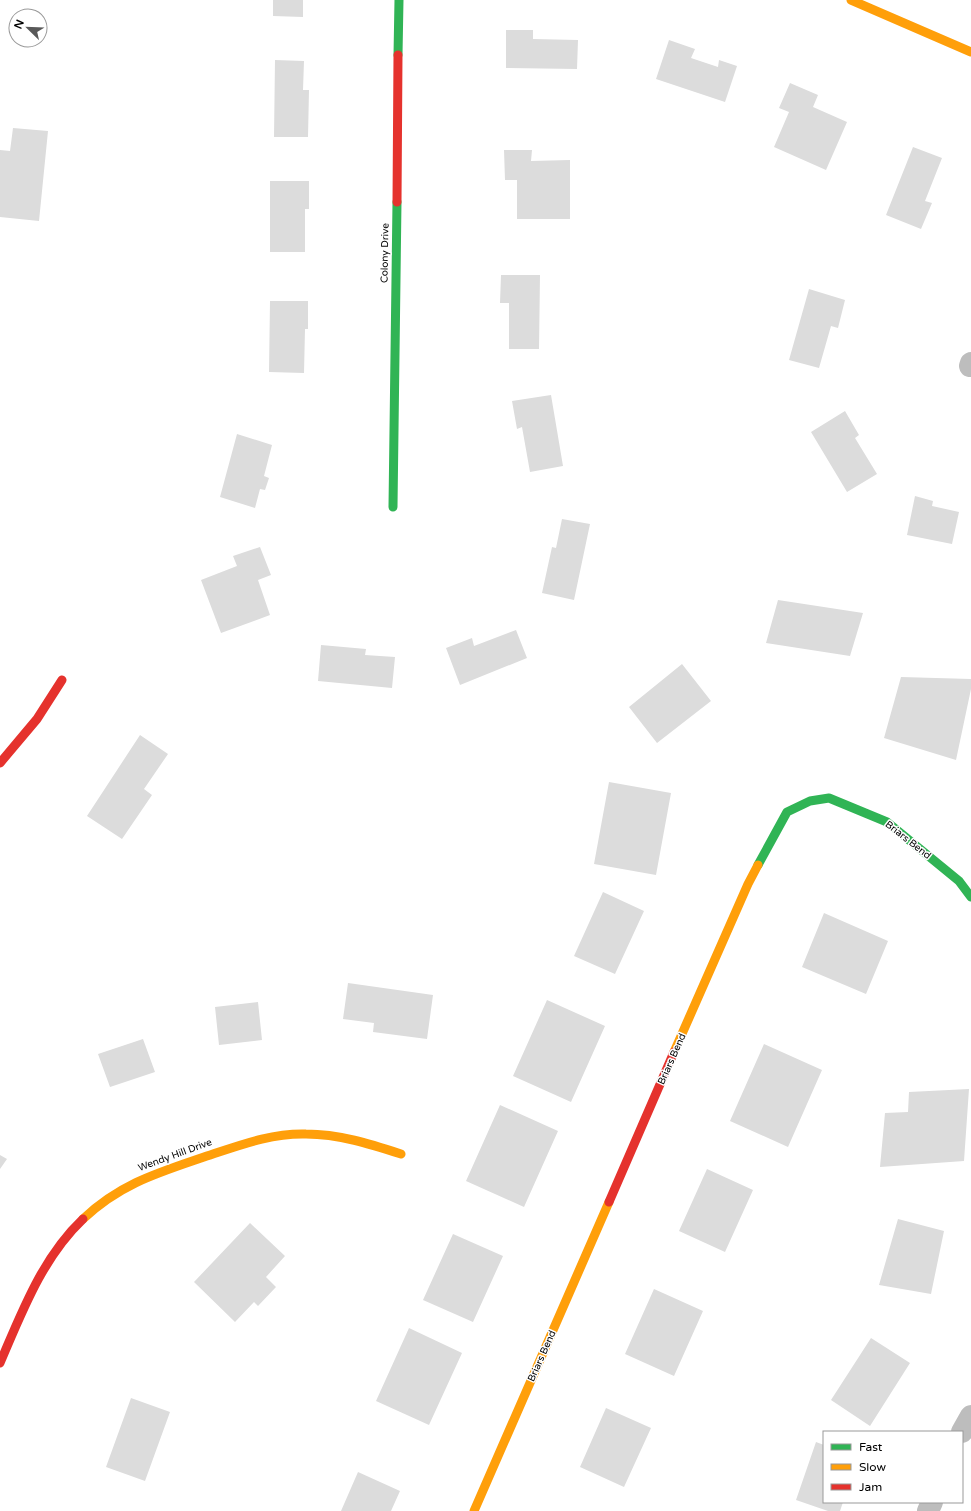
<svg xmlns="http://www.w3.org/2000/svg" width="971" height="1511" viewBox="0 0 971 1511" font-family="'Varela Round',sans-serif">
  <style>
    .building { fill: #dcdcdc }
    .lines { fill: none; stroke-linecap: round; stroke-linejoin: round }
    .street { stroke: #bdbdbd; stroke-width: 22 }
    .fast { stroke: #30b455; stroke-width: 9 }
    .slow { stroke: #ff9f0a; stroke-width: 9 }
    .jam { stroke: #e5322d; stroke-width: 9 }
    .labels { text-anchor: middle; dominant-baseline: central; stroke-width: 3; stroke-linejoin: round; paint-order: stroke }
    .street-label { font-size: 10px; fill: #000; stroke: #fff }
  </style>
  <rect width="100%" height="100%" fill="#fff"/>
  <!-- building -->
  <path class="building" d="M273,0h30v17l-30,-1z
    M506,30h27v9l45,1 -1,29 -71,-1z
    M669,40l26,9 -4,9 27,9 1,-7 18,6 -12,36 -69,-23z
    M275,60l29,1 -1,29h6l-1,47h-34z
    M790,83l28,12 -5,12 34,15 -21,48 -52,-23 15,-35 -10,-4z
    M13,128l35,3 -9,90 -39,-4v-67l10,1z
    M913,147l29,11 -17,43 7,2 -11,26 -35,-14z
    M504,150h28l-1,11 39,-1v59h-53v-39h-12z
    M270,181h39v28h-4v43h-35z
    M501,275h39l-1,74h-30v-46h-9z
    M809,289l36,11 -7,28 -7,-2 -12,42 -30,-8z
    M270,301h38v28h-3l-1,44 -35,-1z
    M551,395l12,71 -33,6 -8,-45 -5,2 -5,-28z
    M845,411l14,24 -4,3 22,36 -30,18 -36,-60z
    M237,434l35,11 -8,31 5,2 -4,12 -5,-1 -5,19 -35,-11z
    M915,496l18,5 -1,5 27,6 -7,32 -45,-9z
    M562,519l28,5 -16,76 -32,-7 10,-46 4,1z
    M260,547l11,28 -13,5 12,35 -49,18 -20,-53 36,-14 -4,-10z
    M778,600l85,13 -13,43 -84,-13z
    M516,630l11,28 -67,27 -14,-37 26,-10 2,8z
    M321,645l45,4 -1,6 30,2 -3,31 -74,-7z
    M682,664l29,37 -54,42 -28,-36z
    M901,677l70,2v10l-15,71 -72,-22z
    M140,735l28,19 -24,35 8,6 -30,44 -35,-23z
    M609,782l62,11 -15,82 -62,-11z
    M603,892l41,19 -29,63 -41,-18z
    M824,913l64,28 -22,53 -64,-27z
    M348,983l85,12 -6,44 -54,-7 1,-9 -31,-4z
    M547,1000l58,26 -34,76 -58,-26z
    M258,1002l4,38 -43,5 -4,-38z
    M143,1039l12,33 -45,15 -12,-33z
    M764,1044l58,26 -34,77 -58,-26z
    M969,1089l-5,72 -84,6 5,-54 23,-1 1,-20z
    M500,1105l58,26 -34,76 -58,-26z
    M0,1155l7,4 -7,10z
    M707,1169l46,21 -28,62 -46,-21z
    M898,1219l46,12 -13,63 -52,-9z
    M250,1223l35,33 -19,21 10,10 -18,19 -4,-4 -19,20 -41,-40z
    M453,1234l50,22 -30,66 -50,-22z
    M654,1289l49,22 -29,65 -49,-22z
    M409,1328l53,25 -33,72 -53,-24z
    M871,1338l39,25 -40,63 -39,-26z
    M131,1398l39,14 -25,69 -39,-14z
    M606,1408l45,20 -27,59 -44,-20z
    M816,1442l8,3v57h19l-3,9h-12l-32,-11z
    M358,1472l42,19 -9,20h-50z"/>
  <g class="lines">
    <!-- street -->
    <path class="street" d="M970,366l1,-3
      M962,1432l9,-16
      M928,1511l4,-9"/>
    <!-- fast -->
    <path class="fast" d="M398,55l1,-55
      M393,507l4,-305
      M758,865l29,-53 23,-11 19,-3 58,24 72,59 12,16"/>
    <!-- slow -->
    <path class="slow" d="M851,0l120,52
      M674,1052l74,-168 10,-19
      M83,1219c37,-35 74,-46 121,-62 34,-11 66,-24 102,-23 33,0 64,10 95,20
      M474,1511l135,-309"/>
    <!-- jam -->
    <path class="jam" d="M397,202l1,-147
      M0,763l37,-44 25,-39
      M609,1202l65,-150
      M0,1363c22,-51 42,-105 83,-144"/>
  </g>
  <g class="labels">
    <!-- street labels -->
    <g class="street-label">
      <text transform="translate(385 253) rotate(-89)">Colony Drive</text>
      <text transform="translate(908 840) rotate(38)">Briars Bend</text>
      <text transform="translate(672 1059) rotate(-66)">Briars Bend</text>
      <text transform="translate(175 1155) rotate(-20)">Wendy Hill Drive</text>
      <text transform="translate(542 1356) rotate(-66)">Briars Bend</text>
    </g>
  </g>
  <!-- legend -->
  <rect x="823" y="1431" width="140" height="72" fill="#ffffff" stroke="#999999"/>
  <rect x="831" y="1444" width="20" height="6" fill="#30b455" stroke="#999999"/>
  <text x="859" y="1451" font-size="12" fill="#000000">Fast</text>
  <rect x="831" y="1464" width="20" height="6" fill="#ff9f0a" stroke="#999999"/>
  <text x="859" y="1471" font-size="12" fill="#000000">Slow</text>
  <rect x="831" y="1484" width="20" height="6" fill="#e5322d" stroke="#999999"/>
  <text x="859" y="1491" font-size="12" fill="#000000">Jam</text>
  <!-- north arrow -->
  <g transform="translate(28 28) rotate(293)"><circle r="19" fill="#ffffff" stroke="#999999"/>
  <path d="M0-3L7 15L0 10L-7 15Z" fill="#595959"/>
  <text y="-6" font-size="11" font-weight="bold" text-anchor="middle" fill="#000000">N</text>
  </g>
</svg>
